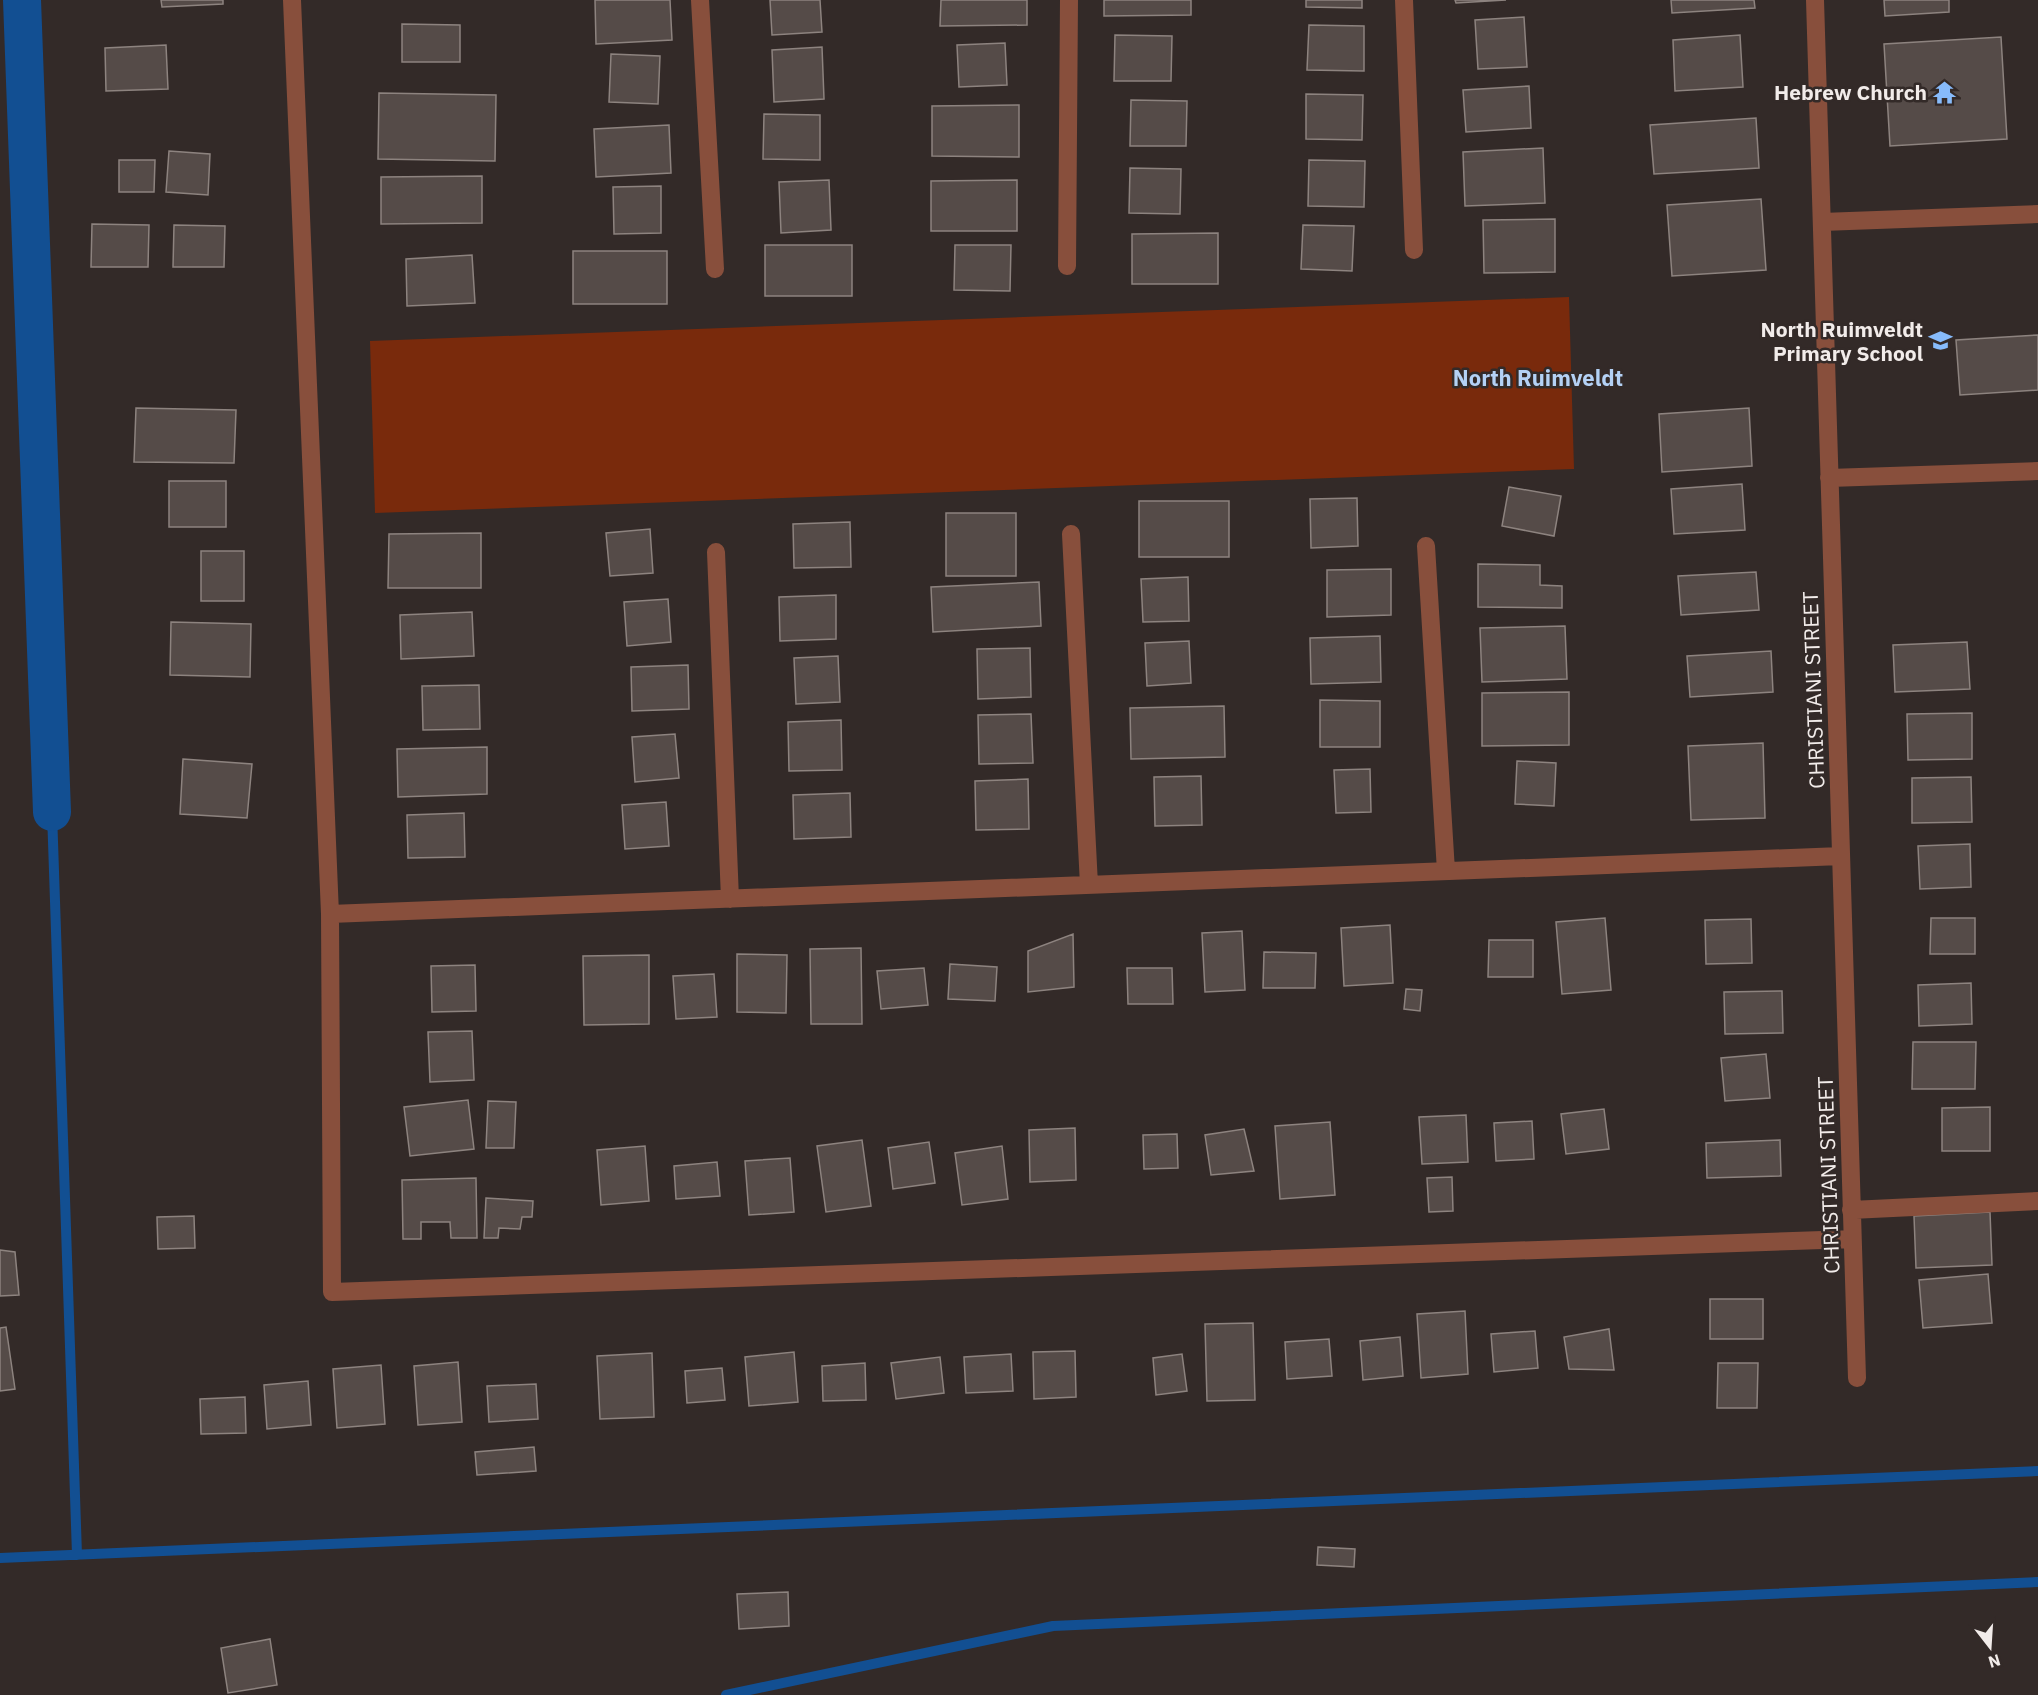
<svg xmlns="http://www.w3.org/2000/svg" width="2038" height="1695" viewBox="0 0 2038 1695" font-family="'IBM Plex Sans',sans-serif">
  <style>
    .green { fill: #792a0c }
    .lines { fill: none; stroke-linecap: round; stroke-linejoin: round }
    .stream { stroke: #124f92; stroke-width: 10 }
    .canal { stroke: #124f92; stroke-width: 38 }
    .building { fill: #554b48; stroke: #8d837f; stroke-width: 1.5 }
    .street { stroke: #884f3c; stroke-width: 18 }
    .labels { text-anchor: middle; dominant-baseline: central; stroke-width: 5; stroke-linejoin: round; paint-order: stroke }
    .poi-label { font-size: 21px; font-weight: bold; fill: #f2ecea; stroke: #332a28; text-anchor: end }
    .street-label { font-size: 21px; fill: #f2ecea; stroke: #332a28 }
    .neighbourhood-label { font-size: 22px; font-weight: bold; fill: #b4d1f5; stroke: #332a28 }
  </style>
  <rect width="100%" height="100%" fill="#332a28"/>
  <!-- green -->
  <path class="green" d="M1569,297l5,172 -1199,44 -5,-172z"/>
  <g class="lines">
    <!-- stream -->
    <path class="stream" d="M52,812l25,743
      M0,1558l2038,-87
      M726,1695l327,-69 985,-44"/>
    <!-- canal -->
    <path class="canal" d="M22,0l30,812"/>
  </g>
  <!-- building -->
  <path class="building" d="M161,0h62v4l-61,3z
    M595,0h75l2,40 -76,4z
    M770,0h50l2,32 -50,3z
    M941,0h86v25l-87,1z
    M1104,0h87v15l-87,1z
    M1306,0h56v8l-56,-1z
    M1455,0h51l-50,3z
    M1671,0h83l1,8 -83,5z
    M1884,0h65v12l-64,4z
    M1524,17l3,50 -49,2 -3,-49z
    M402,24l58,1v37h-58z
    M1309,25l55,1v45l-57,-1z
    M1115,35l57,1 -1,45h-57z
    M1740,35l3,52 -68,4 -2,-51z
    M2001,37l6,102 -117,7 -6,-102z
    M1005,43l2,42 -48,2 -2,-42z
    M166,45l2,44 -62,2 -1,-43z
    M822,47l2,52 -50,3 -2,-52z
    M611,54l49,2 -2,48 -49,-2z
    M1529,86l2,42 -65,4 -3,-42z
    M379,93l117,2 -1,66 -117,-2z
    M1306,94l57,1 -1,45 -56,-1z
    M1131,100l56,1 -1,45h-56z
    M1019,105v52l-87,-1v-50z
    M764,114l56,1v45l-57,-1z
    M1756,118l3,50 -105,6 -4,-49z
    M669,125l2,48 -75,4 -2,-48z
    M1543,148l2,55 -80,3 -2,-54z
    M169,151l41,3 -2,41 -42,-3z
    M119,160h36l-1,32h-35z
    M1309,160l56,1 -1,46 -56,-1z
    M1130,168l51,1 -1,45 -51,-1z
    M482,176v47l-101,1v-47z
    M829,180l2,50 -50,3 -2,-51z
    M1017,180v51h-86v-50z
    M661,186v47l-47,1 -1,-47z
    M1761,199l5,71 -94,6 -5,-71z
    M1555,219v53l-71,1 -1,-53z
    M92,224l57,1 -1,42h-57z
    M174,225l51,1 -1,41h-51z
    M1303,225l51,1 -2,45 -51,-2z
    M1218,233v51h-86v-50z
    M765,245h87v51h-87z
    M955,245h56l-1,46 -56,-1z
    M573,251h94v53h-94z
    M472,255l3,48 -68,3 -1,-47z
    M2038,335v55l-78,5 -4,-55z
    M136,408l100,2 -2,53 -100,-1z
    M1749,408l3,58 -90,6 -3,-58z
    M169,481h57v46h-57z
    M1742,484l3,46 -71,4 -3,-45z
    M1509,487l52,9 -7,40 -52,-10z
    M1357,498l1,48 -47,2 -1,-49z
    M1139,501h90v56h-90z
    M946,513h70v63h-70z
    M850,522l1,45 -57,1 -1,-44z
    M650,529l3,44 -43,3 -4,-43z
    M481,533v55h-93l1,-54z
    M201,551h43v50h-43z
    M1478,564l62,1v20l22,1v22l-84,-1z
    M1391,569v46l-64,2v-47z
    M1756,572l3,38 -78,5 -3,-39z
    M1188,577l1,44 -46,1 -2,-43z
    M1039,582l2,44 -108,6 -2,-45z
    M836,595v44l-56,2 -1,-44z
    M668,599l3,43 -44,4 -3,-44z
    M472,612l2,44 -73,3 -1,-44z
    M171,622l80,2 -1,53 -80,-2z
    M1565,626l2,53 -85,3 -2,-54z
    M1380,636l1,46 -70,2 -1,-46z
    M1189,641l2,42 -44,3 -2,-43z
    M1967,642l3,47 -75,3 -2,-47z
    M1030,648l1,49 -53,2 -1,-50z
    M1771,651l2,41 -83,5 -3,-41z
    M838,656l2,46 -44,2 -2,-46z
    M688,665l1,44 -57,2 -1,-44z
    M479,685l1,44 -57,1 -1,-44z
    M1569,692v53l-87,1v-53z
    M1320,700l60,1v46h-60z
    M1224,706l1,51 -94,2 -1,-51z
    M1972,713v46l-64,1 -1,-46z
    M1031,714l2,49 -54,1 -1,-49z
    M841,720l1,50 -53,1 -1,-49z
    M675,734l4,44 -44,4 -3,-45z
    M1763,743l2,75 -74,2 -3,-74z
    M487,747v47l-89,3 -1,-48z
    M183,759l69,5 -5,54 -67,-4z
    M1517,761l39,2 -2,43 -39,-2z
    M1370,769l1,43 -35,1 -2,-43z
    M1201,776l1,49 -47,1 -1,-49z
    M1971,777l1,45 -60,1v-45z
    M1028,779l1,50 -53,1 -1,-49z
    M850,793l1,44 -57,2 -1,-44z
    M666,802l3,44 -44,3 -3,-44z
    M464,813l1,44 -57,1 -1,-43z
    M1970,844l1,43 -51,2 -2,-43z
    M1605,918l6,72 -49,4 -6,-72z
    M1931,918h44v36h-45z
    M1751,919l1,44 -46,1 -1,-44z
    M1390,925l3,58 -49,3 -3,-58z
    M1242,931l3,59 -40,2 -3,-59z
    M1073,934l1,53 -46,5v-41z
    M1489,940h44v37h-45z
    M861,948l1,76h-51l-1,-75z
    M1264,952l52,1 -1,35h-52z
    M737,954l50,1 -1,58 -49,-1z
    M649,955v69l-65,1 -1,-69z
    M950,964l47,3 -2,34 -47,-2z
    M475,965l1,46 -44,1 -1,-46z
    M924,968l4,37 -47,4 -4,-38z
    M1127,968h45l1,36h-45z
    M714,974l3,43 -41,2 -3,-43z
    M1971,983l1,41 -53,2 -1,-41z
    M1406,989l16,1 -2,21 -16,-2z
    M1782,991l1,42 -58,1 -1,-42z
    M472,1031l2,49 -44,2 -2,-50z
    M1913,1042h63l-1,47h-63z
    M1766,1054l4,44 -45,3 -4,-43z
    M468,1100l6,49 -64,7 -6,-49z
    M488,1101l28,1 -2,46h-28z
    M1990,1107v44h-48v-43z
    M1604,1109l5,40 -43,5 -5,-40z
    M1466,1115l2,47 -46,2 -3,-47z
    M1532,1121l2,38 -38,2 -2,-38z
    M1330,1122l5,73 -55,4 -5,-73z
    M1075,1128l1,52 -46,2 -1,-52z
    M1244,1129l10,42 -43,4 -6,-40z
    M1177,1134l1,34 -34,1 -1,-34z
    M862,1140l9,66 -45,6 -9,-66z
    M1780,1140l1,36 -74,2 -1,-35z
    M929,1142l6,41 -42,6 -5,-41z
    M645,1146l4,55 -48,4 -4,-55z
    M1002,1146l6,53 -46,6 -7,-52z
    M790,1158l4,54 -45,3 -4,-54z
    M717,1162l3,34 -44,3 -2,-33z
    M1452,1177l1,34 -24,1 -2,-34z
    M476,1178l1,60h-26l-1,-16h-29v17h-18l-1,-59z
    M486,1198l47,3 -1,16h-10l-2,12 -21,-1 -1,10h-14z
    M1990,1212l2,53 -76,3 -2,-52z
    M194,1216l1,32 -37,1 -1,-32z
    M0,1250l15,2 4,43 -19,1z
    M1988,1274l4,49 -69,5 -4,-48z
    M1710,1299h53v40h-53z
    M1465,1311l3,63 -47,4 -4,-64z
    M1253,1323l2,77 -48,1 -2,-77z
    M6,1327l9,62 -15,2v-63z
    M1609,1329l5,41 -45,-1 -5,-32z
    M1535,1331l3,37 -44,4 -3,-38z
    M1400,1337l3,39 -40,4 -3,-39z
    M1329,1339l3,37 -45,3 -2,-37z
    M1075,1351l1,46 -42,2 -1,-47z
    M794,1352l4,50 -49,4 -4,-49z
    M652,1353l2,64 -54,2 -3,-63z
    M1011,1354l2,37 -47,2 -2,-36z
    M1182,1354l5,37 -31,4 -3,-37z
    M940,1357l4,36 -48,6 -5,-36z
    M458,1362l4,60 -44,3 -4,-59z
    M865,1363l1,37 -43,1 -1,-35z
    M1718,1363h40l-1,45h-40z
    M381,1365l4,59 -48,4 -4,-59z
    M722,1368l3,32 -38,3 -2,-32z
    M308,1381l3,44 -44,4 -3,-44z
    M536,1384l2,35 -49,3 -2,-36z
    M245,1397l1,36 -45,1 -1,-35z
    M534,1447l2,24 -59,4 -2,-23z
    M1318,1547l37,2 -1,18 -37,-2z
    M788,1592l1,34 -50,3 -2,-35z
    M270,1639l7,46 -49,8 -7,-45z"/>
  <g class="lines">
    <!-- street -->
    <path class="street" d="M292,0l38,914 2,378 1520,-53
      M700,0l15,269
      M1404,0l10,250
      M1815,0l42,1378
      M1822,222l216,-8
      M1067,266l2,-266
      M1829,478l209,-7
      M1071,534l18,351
      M1426,546l20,325
      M716,552l14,347
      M330,914l1511,-58
      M1851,1210l187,-9"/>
  </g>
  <!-- icons -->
  <defs>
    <symbol id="temple-bare" viewBox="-9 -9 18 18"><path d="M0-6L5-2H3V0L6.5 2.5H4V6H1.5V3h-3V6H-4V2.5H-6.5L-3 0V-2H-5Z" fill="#87bbfb" stroke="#332a28" stroke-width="2.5" paint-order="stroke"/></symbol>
    <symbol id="school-bare" viewBox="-9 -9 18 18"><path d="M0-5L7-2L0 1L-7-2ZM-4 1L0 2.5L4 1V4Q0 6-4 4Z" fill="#87bbfb" stroke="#332a28" stroke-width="2.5" paint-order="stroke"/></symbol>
  </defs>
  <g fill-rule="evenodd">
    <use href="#temple-bare" x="1928" y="76" width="33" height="33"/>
    <use href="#school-bare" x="1924" y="324" width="33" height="33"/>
  </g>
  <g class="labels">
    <!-- poi labels -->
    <g class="poi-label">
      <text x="1927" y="92">Hebrew Church</text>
      <text x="1923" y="329">North Ruimveldt<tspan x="1923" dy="24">Primary School</tspan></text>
    </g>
    <!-- street labels -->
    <g class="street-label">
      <text transform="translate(1813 690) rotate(-92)">CHRISTIANI STREET</text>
      <text transform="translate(1828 1175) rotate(-92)">CHRISTIANI STREET</text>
    </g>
    <!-- neighbourhood labels -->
    <g class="neighbourhood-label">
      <text x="1538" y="377">North Ruimveldt</text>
    </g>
  </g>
  <!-- north arrow -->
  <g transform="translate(1990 1647) rotate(163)" stroke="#332a28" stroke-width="4.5" paint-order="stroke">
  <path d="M0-4.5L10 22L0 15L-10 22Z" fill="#f2ecea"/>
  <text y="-9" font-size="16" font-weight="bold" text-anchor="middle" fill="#f2ecea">N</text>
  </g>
</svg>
